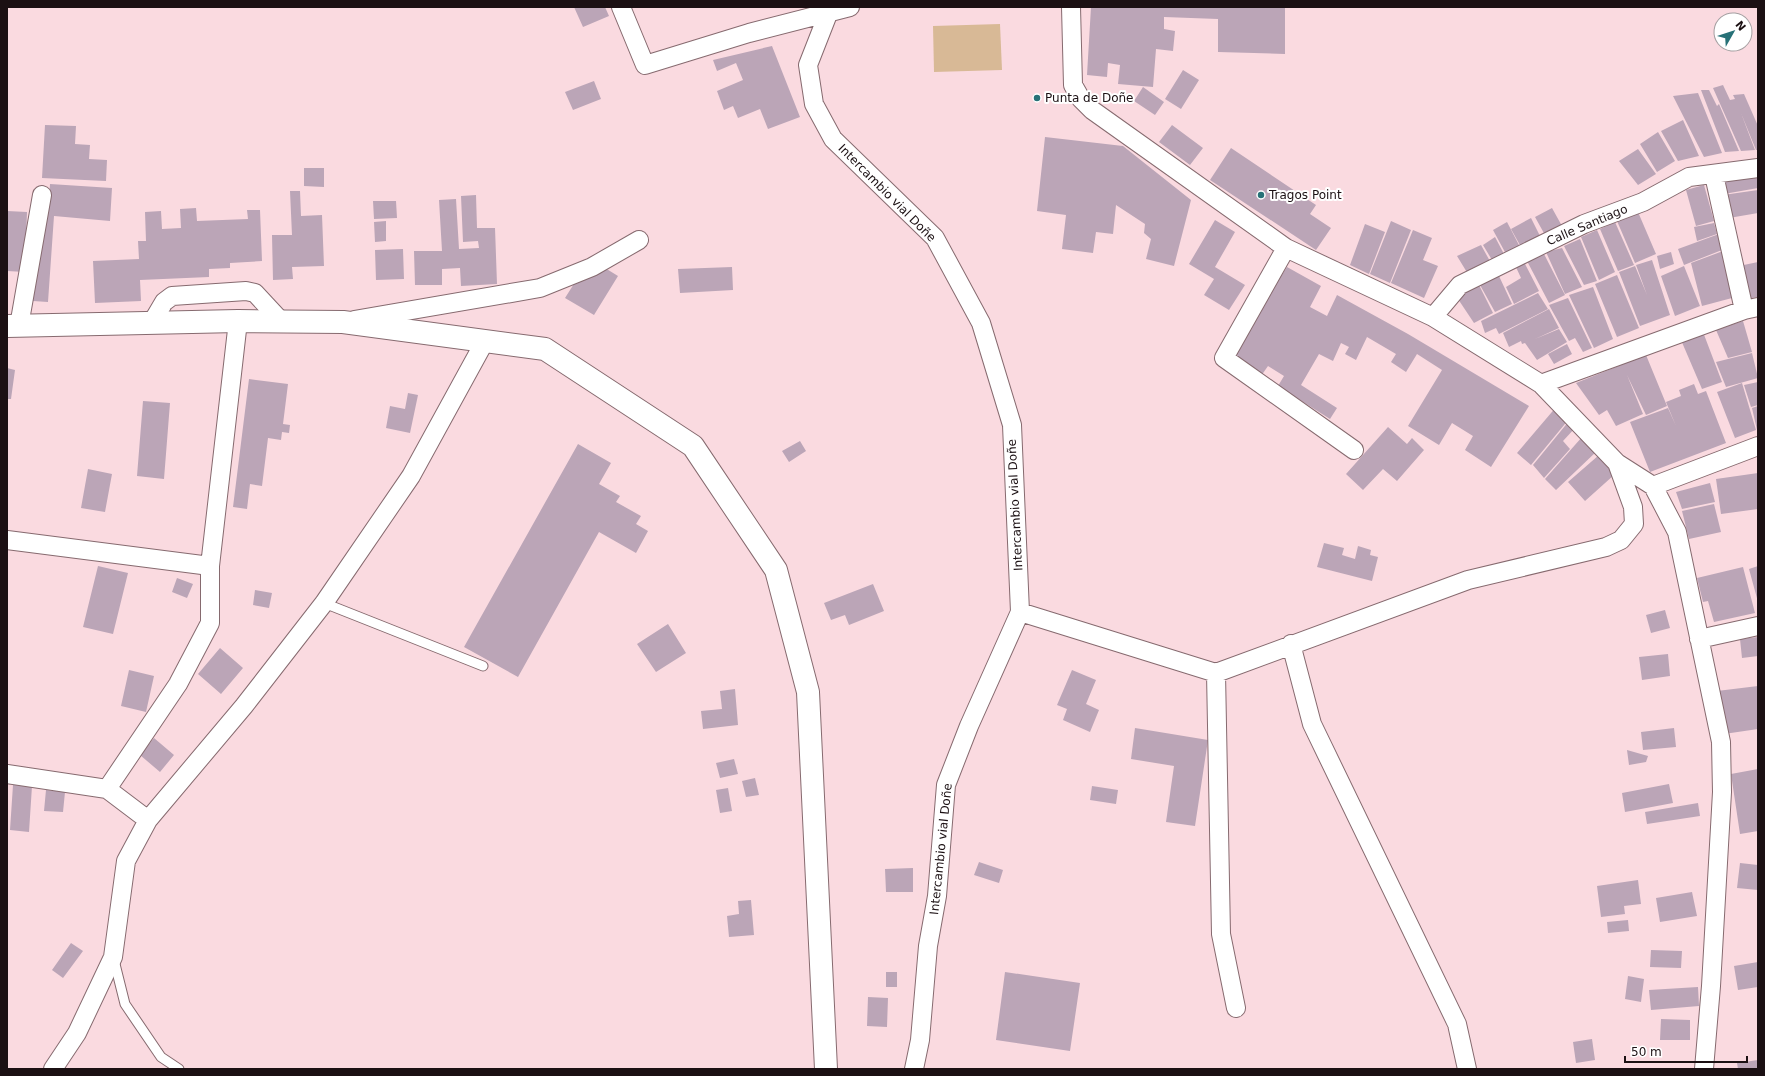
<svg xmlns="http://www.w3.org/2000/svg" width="1765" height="1076" viewBox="0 0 1765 1076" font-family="'DejaVu Sans',sans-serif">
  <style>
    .green { fill: #d8b996 }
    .building { fill: #bba5b7 }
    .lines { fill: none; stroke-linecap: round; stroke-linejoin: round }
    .lane-casing { stroke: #866a6f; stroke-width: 11 }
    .street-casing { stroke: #866a6f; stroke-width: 20 }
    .highway-casing { stroke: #866a6f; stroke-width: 24 }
    .lane { stroke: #fff; stroke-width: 9 }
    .street { stroke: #fff; stroke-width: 18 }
    .highway { stroke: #fff; stroke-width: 22 }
    .poi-dot { fill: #277177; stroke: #fff; stroke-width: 1.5 }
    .labels { text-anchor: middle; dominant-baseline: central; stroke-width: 4; stroke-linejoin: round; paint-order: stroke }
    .poi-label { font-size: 12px; fill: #1b1013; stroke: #fff; text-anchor: start }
    .street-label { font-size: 12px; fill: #1b1013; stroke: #fff }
  </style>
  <rect width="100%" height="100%" fill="#fadae0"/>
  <!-- green -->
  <path class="green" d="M1000,24l2,46 -68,2 -1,-46z"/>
  <!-- building -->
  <path class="building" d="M574,7h31l4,9 -26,11z
    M1091,7h194v47l-67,-2v-33l-54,-2v12l11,2 -2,20 -17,-2 -3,38 -35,-3 2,-19 -12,-2 -1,14 -20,-2z
    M772,46l28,71 -32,12 -8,-20 -22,9 -5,-12 -9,4 -7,-19 26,-11 -7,-17 -19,8 -4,-11z
    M1183,70l16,10 -18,29 -16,-10z
    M594,81l7,18 -28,11 -8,-18z
    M1723,85l7,15 5,-1 -2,-4 11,-1 14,32v24h-2l-15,-37 14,37 -14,1 -28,-63z
    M1143,87l21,15 -9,13 -21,-14z
    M1701,90h8l8,16 2,-2 20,47 -14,1z
    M1698,93l24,60 -18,4 -31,-61z
    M1683,120l16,36 -21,5 -17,-30z
    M45,125l31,1 -1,18 15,1 -1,14 18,1 -1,21 -64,-3z
    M1172,125l31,23 -13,17 -31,-23z
    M1658,132l17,29 -18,11 -17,-28z
    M1045,137l78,9 68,54 -17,66 -28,-7 5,-20 -7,-6 1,-9 -29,-19 -3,29 -17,-2 -3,21 -31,-4 4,-34 -29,-4z
    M1231,148l85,57 -6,9 21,14 -15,22 -106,-70z
    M1638,149l18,25 -18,11 -19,-24z
    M304,168h20v19l-20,-1z
    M1758,171v17l-34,6 -3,-17z
    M50,184l62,4 -2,33 -56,-5 -6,86 -15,-1 9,-103h7z
    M1704,185l10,36 -18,5 -10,-36z
    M1758,190v23l-29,5 -6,-23z
    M290,191h10l1,25 21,-1 2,51 -32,1 1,12 -20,1 -1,-45h20z
    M476,195l1,33h18l2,56 -36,2 -1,-18 -18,1v16h-27l-1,-34h28l-3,-51 17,-1 3,50 20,-1 -1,-7 -15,1 -2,-46z
    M373,201h23l1,17 -23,1z
    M196,208l1,13 51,-2 -1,-9h13l2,51 -32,2v5l-21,1v8l-69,3 1,21 -46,2 -2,-42 46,-2 -1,-18h8l-1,-29 16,-1 1,18 19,-1 -1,-19z
    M1552,208l10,18 -17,9 -10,-18z
    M7,211l20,1 -2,60 -18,-1z
    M1638,212l18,42 -21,9 -18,-42z
    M1531,218l10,20 -20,9 -10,-18z
    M1215,220l20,12 -20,35 30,18 -16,25 -25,-15 10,-16 -25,-15z
    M386,221v20l-11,1 -1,-20z
    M1391,221l20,9 -21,53 -20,-9z
    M1507,222l13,25 -14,7 -13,-24z
    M1615,222l19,43 -16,6 -18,-42z
    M1714,223l3,11 -20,7 -3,-14z
    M1365,224l20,8 -16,42 -19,-9z
    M1413,230l19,8 -9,22 15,6 -14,32 -33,-15z
    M1597,230l18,42 -16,8 -18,-43z
    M1719,234l3,16 -38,15 -6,-16z
    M1495,237l9,17 -12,6 -9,-15z
    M1580,239l17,42 -13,4 -20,-39z
    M1481,245l10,18 -23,11 -11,-18z
    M1562,248l20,39 -17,7 -19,-42z
    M403,249l1,30 -28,1 -1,-30z
    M1723,251l9,47 -30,8 -11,-43z
    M1671,252l3,12 -14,5 -3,-13z
    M1544,254l21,41 -16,8 -22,-42z
    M1652,260l18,55 -30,11 -21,-54 16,-6 12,29 -11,-30z
    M1524,262l15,29 -25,13 -8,-17 15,-9 -6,-13z
    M1758,262v35l-12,2 -7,-33z
    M1684,266l16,40 -25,10 -14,-40z
    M732,267l1,23 -53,3 -2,-24z
    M1287,267l34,19 -11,21 17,9 10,-21 71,39 121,72 -38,61 -26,-17 8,-14 -21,-13 -13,22 -31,-19 34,-56 -25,-16 -11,18 -15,-10 5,-8 -29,-17 -11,23 -11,-6 4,-7 -8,-4 -8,18 -14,-7 -18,31 36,23 -7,11 -52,-33 6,-10 -16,-10 -7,10 -32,-20z
    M605,268l13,8 -24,39 -29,-17 12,-19z
    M1617,275l22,53 -22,9 -22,-53z
    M1499,276l13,28 -17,8 -15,-27z
    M1479,285l14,28 -19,10 -18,-27z
    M1593,287l20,52 -19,9 -25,-53z
    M1538,293l10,16 -49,25 -3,-6 -11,5 -4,-12z
    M1568,298l24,50 -9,4 -8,-14 -6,3 -20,-36z
    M1549,309l10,19 -24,11 24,-10 8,13 -30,18 -12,-17 -3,1 -1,-3 -12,6 -6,-14z
    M1743,321l9,31 -24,6 -12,-28z
    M1703,332l19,50 -20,7 -21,-49z
    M1567,344l5,10 -18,10 -6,-10z
    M1752,353l6,25 -32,9 -10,-25z
    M1646,355l21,51 -21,9 -19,-40 16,39 -27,12 -9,-16 -8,5 -23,-32z
    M7,368l8,2 -4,29h-4z
    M249,379l39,5 -5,40 7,1 -1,8 -7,-1 -1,8 -13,-2 -6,48 -12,-2 -3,25 -14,-2z
    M1758,382v23l-7,2 -7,-22z
    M1742,383l14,47 -21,8 -18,-46z
    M1694,384l4,10 8,-3 20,52 -76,29 -20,-50 38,-14 8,18 -10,-24 15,-6 -2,-6z
    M408,393l10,2 -8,38 -24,-5 4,-22 15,3z
    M143,401l27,2 -6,76 -27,-3z
    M1557,406l12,13 -38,46 -14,-12z
    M1758,406v24h-1l-5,-22z
    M1569,421l6,7 -12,13 7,8 -26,29 -11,-13z
    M1388,427l19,17 5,-6 12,12 -27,31 -14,-12 -20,21 -17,-16z
    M1582,437l15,14 -41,39 -11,-11z
    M800,441l6,10 -17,11 -7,-11z
    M578,444l33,19 -12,21 21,12 -4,6 25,14 -5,8 12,7 -12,22 -37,-21 -81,145 -54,-30z
    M1599,455l15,20 -29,26 -17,-19z
    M88,469l24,5 -7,38 -24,-4z
    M1758,473v36l-37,5 -5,-35z
    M1710,483l5,19 -33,7 -6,-17z
    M1714,504l7,28 -32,7 -7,-28z
    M1324,543l20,5 -2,7 13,4 3,-13 13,4 -1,5 8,2 -6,24 -55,-14z
    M98,566l30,7 -15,61 -30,-7z
    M1758,566v36l-9,-33z
    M1743,567l12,46 -41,9 -6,-21 -5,1 -6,-24z
    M177,578l16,6 -6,14 -15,-6z
    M873,584l11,27 -35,14 -4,-10 -14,5 -7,-17z
    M255,590l17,3 -3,15 -16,-3z
    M1665,610l5,18 -19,5 -5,-18z
    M668,624l18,29 -30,19 -19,-28z
    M1758,637v19l-16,2 -2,-19z
    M220,648l23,20 -22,26 -23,-20z
    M1668,654l2,22 -28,4 -3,-23z
    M129,670l25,6 -8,36 -25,-6z
    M1072,670l24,10 -10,24 13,6 -9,22 -27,-12 4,-11 -10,-4z
    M1758,686v43l-34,5 -7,-43z
    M735,689l3,36 -35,4 -2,-18 21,-2 -2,-18z
    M1135,728l73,12 -13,86 -29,-4 8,-56 -43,-7z
    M1674,728l2,19 -33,3 -2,-18z
    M154,738l20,17 -14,17 -20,-17z
    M1627,750l21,6 -2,6 -17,3z
    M734,759l4,15 -18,4 -4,-15z
    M1758,769v62l-18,3 -9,-60z
    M755,778l4,17 -13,2 -4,-16z
    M1669,784l4,19 -48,9 -3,-19z
    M13,785l19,1 -3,46 -19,-2z
    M1092,786l26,4 -2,14 -26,-4z
    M728,788l4,23 -12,2 -4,-23z
    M46,790l19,2 -2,20 -19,-1z
    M1698,803l2,13 -53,8 -2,-12z
    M979,862l24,8 -4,13 -25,-8z
    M1740,863l18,2v25l-21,-2z
    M913,868v24h-27l-1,-23z
    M1638,880l3,24 -17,2 1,8 -24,3 -4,-31z
    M1692,892l5,24 -37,6 -4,-24z
    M751,900l3,35 -25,2 -2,-21 12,-2 -1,-13z
    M1628,920l1,11 -21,2 -1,-11z
    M71,943l12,8 -20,27 -11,-8z
    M1651,950l31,1 -1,17 -31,-1z
    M1758,962v25l-20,3 -4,-24z
    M886,972h11v15h-11z
    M1005,972l75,11 -10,68 -74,-11z
    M1628,976l16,3 -3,23 -16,-3z
    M1698,987l1,19 -48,4 -2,-20z
    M868,997l20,1 -1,29 -20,-1z
    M1661,1019l29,1v20h-30z
    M1592,1039l3,21 -19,3 -3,-21z
    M1758,1060v9h-20l-1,-6z"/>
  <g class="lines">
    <defs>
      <path id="lane" d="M324,603l159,63
        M114,960l11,44 36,53 18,12"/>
      <path id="street" d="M621,7l24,58 104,-32 101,-26
        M1071,7l2,78 8,14 11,11 194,138 147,69 108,67 76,79 36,23 24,46 44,210 1,50 -11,194 -7,83
        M828,14l-20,51 6,39 19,35 102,99 46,85 31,102 8,187 -51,114 -23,59 -9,111 -9,50 -8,94 -6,29
        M1714,175l30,135
        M1286,248l-62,110 130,92
        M1433,317l27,-32 124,-61 59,-22 46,-25 69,-9
        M354,320l186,-32 52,-21 47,-27
        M151,324l13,-22 8,-6 74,-5 9,2 26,28
        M19,326l23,-131
        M1541,384l203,-74 14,-3
        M1653,486l105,-40
        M7,540l203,26
        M1020,612l196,61 252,-93 138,-33 15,-7 13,-16 -1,-17 -16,-44
        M1699,639l59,-13
        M1291,644l21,80 145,300 10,45
        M1216,673l5,261 15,74
        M7,774l100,15 41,31
        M107,789l71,-105 32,-61v-57l28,-245
        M53,1069l24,-36 36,-76 13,-96 22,-41 96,-114 80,-103 87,-127 74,-135"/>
      <path id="highway" d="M7,326l231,-5 105,1 202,27 148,97 83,124 32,122 18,377"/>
    </defs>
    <!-- lane casing -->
    <use href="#lane" class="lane-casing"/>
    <!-- street casing -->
    <use href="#street" class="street-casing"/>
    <!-- highway casing -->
    <use href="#highway" class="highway-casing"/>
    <!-- lane -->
    <use href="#lane" class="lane"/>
    <!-- street -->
    <use href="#street" class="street"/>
    <!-- highway -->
    <use href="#highway" class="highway"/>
  </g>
  <!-- markers -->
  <g class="poi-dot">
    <circle cx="1037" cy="98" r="4"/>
    <circle cx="1261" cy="195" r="4"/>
  </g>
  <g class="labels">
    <!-- poi labels -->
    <g class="poi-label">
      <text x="1045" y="98">Punta de Doñe</text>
      <text x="1269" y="195">Tragos Point</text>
    </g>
    <!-- street labels -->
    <g class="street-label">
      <text transform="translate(887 193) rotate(45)">Intercambio vial Doñe</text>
      <text transform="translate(1587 225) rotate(-23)">Calle Santiago</text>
      <text transform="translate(1015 505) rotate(-93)">Intercambio vial Doñe</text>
      <text transform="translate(941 849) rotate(-84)">Intercambio vial Doñe</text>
    </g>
  </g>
  <!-- border -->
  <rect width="1765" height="1076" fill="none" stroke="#1b1013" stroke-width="16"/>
  <!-- north arrow -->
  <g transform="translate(1733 32) rotate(51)"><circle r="19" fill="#ffffff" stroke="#a49fa1"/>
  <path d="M0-3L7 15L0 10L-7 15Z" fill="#277177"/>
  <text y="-6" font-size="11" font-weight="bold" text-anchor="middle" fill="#1b1013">N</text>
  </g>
  <!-- scale -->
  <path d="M1625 1056v6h122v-6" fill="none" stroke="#1b1013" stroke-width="2"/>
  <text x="1631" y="1056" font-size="12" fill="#1b1013" stroke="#ffffff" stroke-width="3" paint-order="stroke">50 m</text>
</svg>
